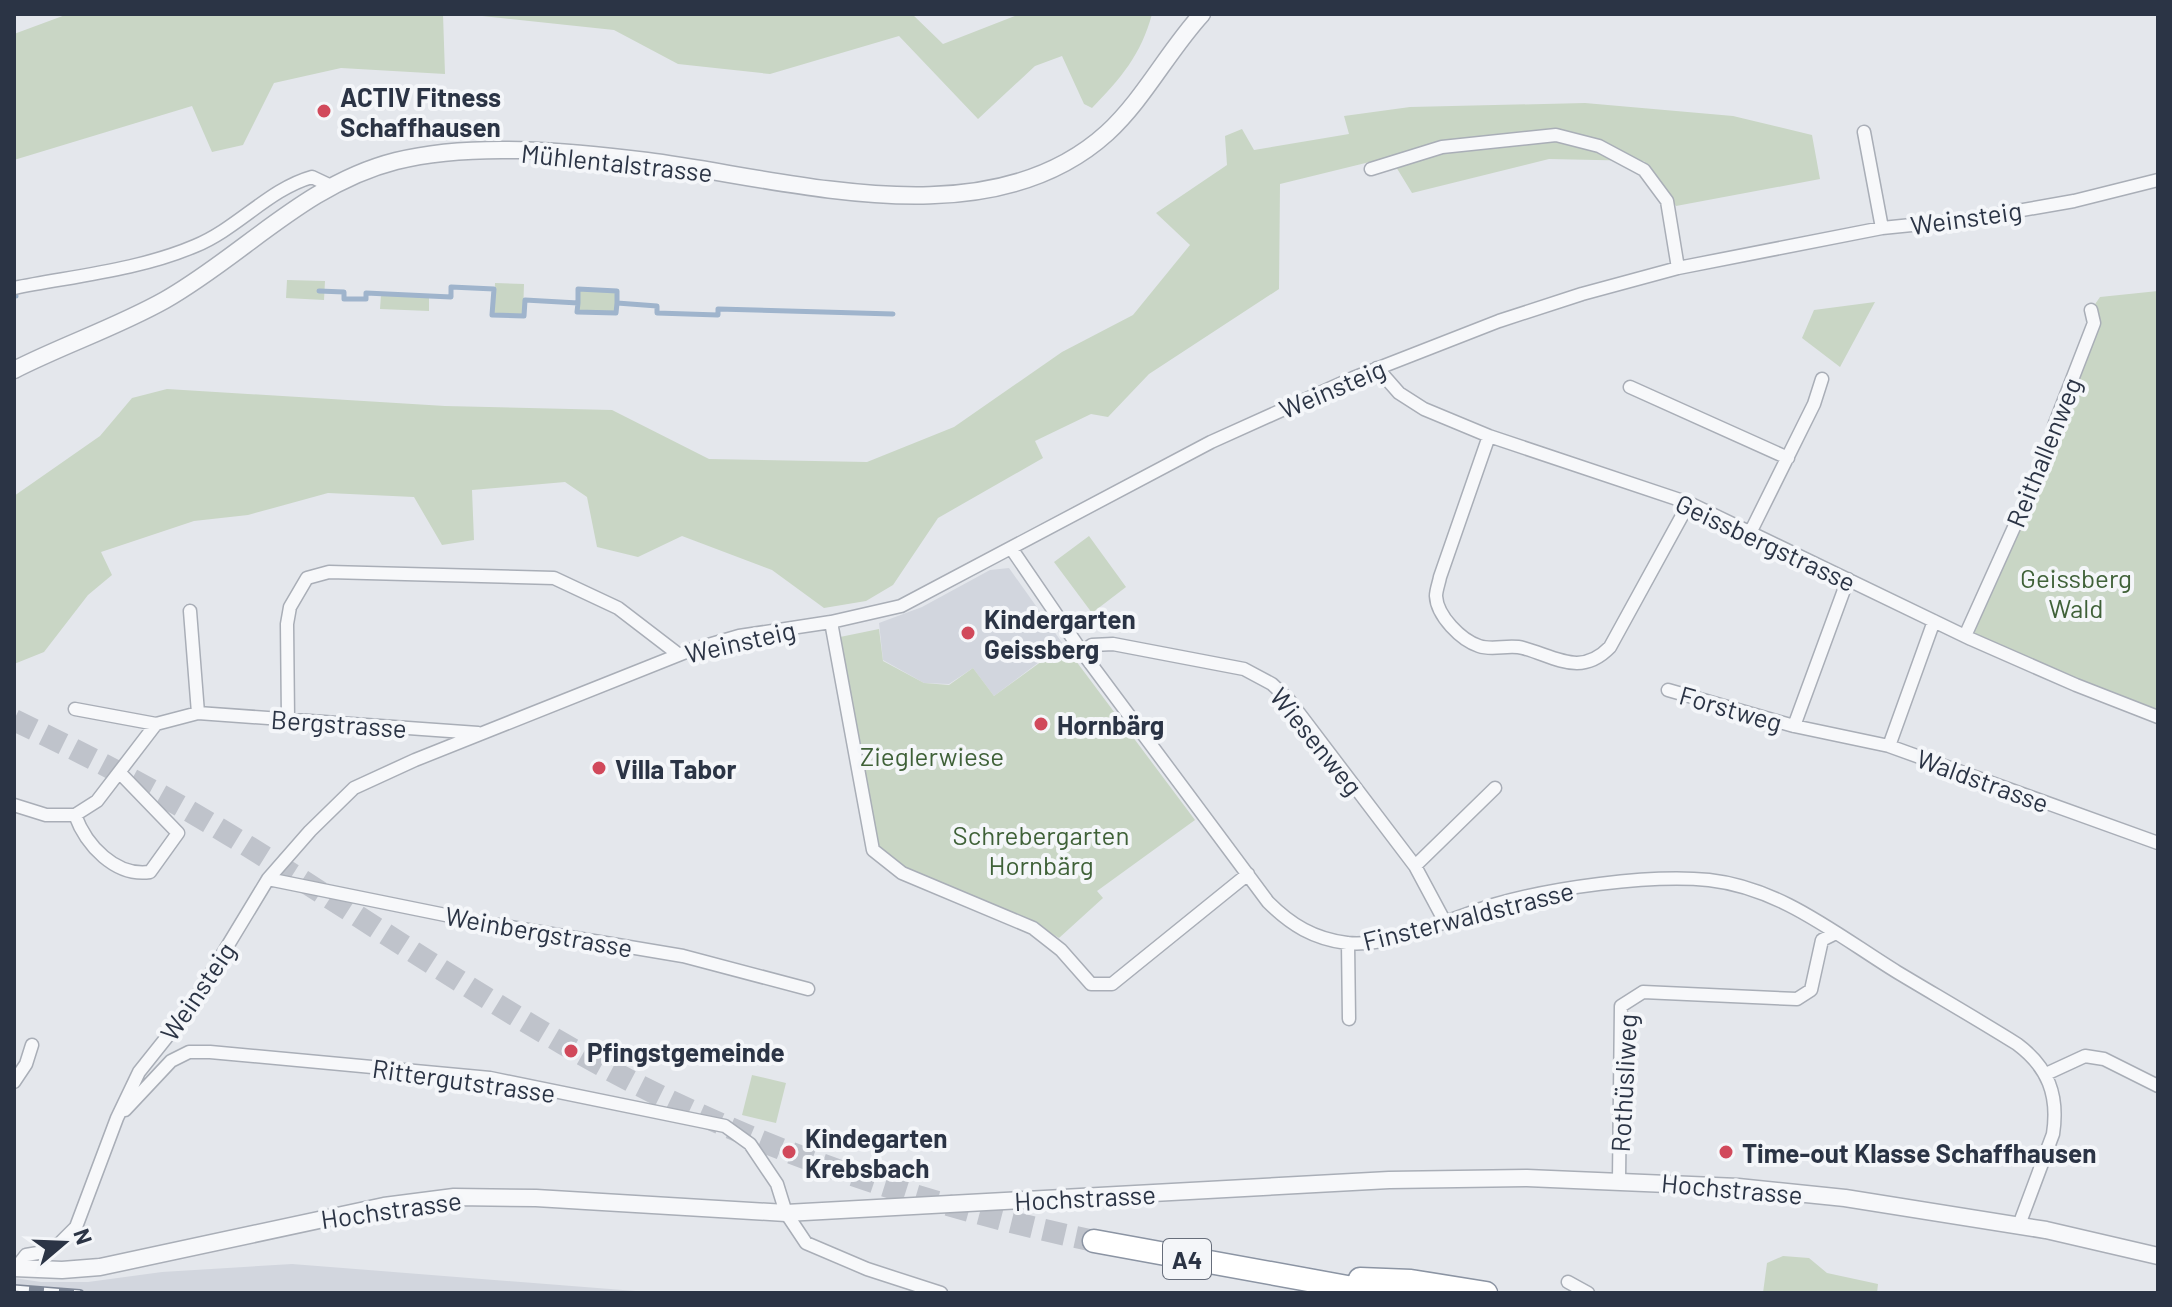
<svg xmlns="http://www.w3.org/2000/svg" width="2172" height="1307" viewBox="0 0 2172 1307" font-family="Barlow,sans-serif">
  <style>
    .built { fill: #d2d6de }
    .green { fill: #c9d6c5 }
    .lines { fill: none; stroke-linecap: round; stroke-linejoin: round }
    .stream { stroke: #9fb4cc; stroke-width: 5 }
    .trunk-tunnel { stroke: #bfc3cb; stroke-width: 22; stroke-dasharray: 22 11; stroke-linecap: butt }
    .minor-casing { stroke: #a9aeb7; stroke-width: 15 }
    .tertiary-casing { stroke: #a9aeb7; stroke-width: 19 }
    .trunk-casing { stroke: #8b94a3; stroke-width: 25 }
    .minor { stroke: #f7f8fa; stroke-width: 12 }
    .tertiary { stroke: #f7f8fa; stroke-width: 16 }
    .trunk { stroke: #fff; stroke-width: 22 }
    .rail-casing { stroke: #7d8696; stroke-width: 8 }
    .rail { stroke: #f4f6f9; stroke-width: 5; stroke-dasharray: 15; stroke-linecap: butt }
    .poi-dot { fill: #d1495b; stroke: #f4f6f9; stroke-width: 3 }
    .labels { text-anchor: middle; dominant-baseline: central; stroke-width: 8; stroke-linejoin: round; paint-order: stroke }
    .shield { fill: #f4f6f9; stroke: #676e7b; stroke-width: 2 }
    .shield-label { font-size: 24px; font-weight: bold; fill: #2b3445 }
    .poi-label { font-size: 26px; font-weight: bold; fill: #2b3445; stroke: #f4f6f9; text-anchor: start }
    .street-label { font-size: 26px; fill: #2b3445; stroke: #f4f6f9 }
    .park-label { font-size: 26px; fill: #3f6138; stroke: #f4f6f9 }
  </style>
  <rect width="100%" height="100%" fill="#e4e7ec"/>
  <!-- built -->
  <path class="built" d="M1009,568l54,76 -69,52 -21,-28 -24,16 -25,-1 -41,-23 -4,-37 43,-16 68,-37z
    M292,1264l369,29h-647v-15l27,4h47l74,-10z"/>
  <!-- green -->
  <path class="green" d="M68,14h375l2,60 -104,-6 -67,15 -31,62 -31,7 -20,-46 -178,54v-126z
    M464,14h448l31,30 77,-30h132c-11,41 -31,64 -60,94l-8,-4 -22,-48 -27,10 -57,53 -79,-83 -129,38 -92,-10 -64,-34z
    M1585,103l148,13 79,19 8,44 -144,27 -32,-45 -95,-2 -137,34 -22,-36 -110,27 -1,105 -130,85 -41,43 -17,-3 -56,27 8,17 -105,60 -45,67 -27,16 -42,7 -52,-38 -90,-34 -44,21 -41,-10 -10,-50 -22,-15 -93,8 2,50 -32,5 -28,-48 -86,-4 -80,22 -54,6 -93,31 11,23 -24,20 -44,57 -30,12v-168l86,-60 32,-38 35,-9 278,17 167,4 97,49 158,3 87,-35 108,-75 71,-37 57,-70 -34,-32 71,-48 -2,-29 17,-7 12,21 95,-16 -5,-18 66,-9z
    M287,280l38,1 -1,19 -38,-2z
    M495,283l29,1 -1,31 -29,-1z
    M579,290l37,2 -1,21 -37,-2z
    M2158,291v426l-193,-81 87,-193 42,-120 -3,-13 9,-13z
    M381,295l48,2v14l-49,-2z
    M1875,302l-35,65 -38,-29 12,-28z
    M1089,536l37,51 -34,26 -38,-51z
    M879,629l4,32 41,22 25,2 24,-17 21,28 70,-51 131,175 -98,71 6,7 -44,40 -25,-15 -136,-56 -21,-23 -37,-207z
    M752,1075l34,8 -10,40 -34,-8z
    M1783,1256l26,2 18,15 51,11 -1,9h-114l4,-30z"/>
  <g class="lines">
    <!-- stream -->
    <path class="stream" d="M319,291l25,1v7h22v-6l85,4v-10l43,2 -2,26 32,1 1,-16 53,3v-14l39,2v12l40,3v7l61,2v-6l175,5
      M14,296h2
      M578,303l-1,9 39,1 1,-10"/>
    <!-- trunk-tunnel -->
    <path class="trunk-tunnel" d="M14,720c73,35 145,72 214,114 121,74 237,155 360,224 157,88 330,146 506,183"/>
    <defs>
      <path id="minor" d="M1864,132l18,96
        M1371,169l71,-22 114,-12 43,11 45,24 23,31 11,67
        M14,288c60,-12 125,-18 181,-42 42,-17 74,-57 117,-69l19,9
        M1377,368l22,25 25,16 65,27 200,67 282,136 105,46 82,32
        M1630,387l158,71
        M1489,436l-49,141c-1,6 -4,13 -4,19 1,20 25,44 43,50 14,5 30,-2 44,2 33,9 58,29 87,-1l79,-144
        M1750,533l64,-129 8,-25
        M1011,548l71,104 186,250c23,23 46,37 79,41 42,5 105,-25 146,-38 57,-17 156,-31 216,-25 72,8 128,55 188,92 40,24 80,47 120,72 31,23 42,51 36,90l-34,91
        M190,611l8,102
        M1934,621l-45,125 269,97
        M831,622l42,228 29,23 131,55 28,22 30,34h21l136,-110
        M1965,636l87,-193 2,-17 40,-103 -3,-13
        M1082,652l10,-7 21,-1 131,25 28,15 17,16 126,166 30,56
        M1668,690l126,36 95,20
        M75,709l81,15 42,-11 280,20
        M288,719l-1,-95 3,-17 17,-29 22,-6 225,6 64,30 60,46
        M1794,726l54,-147
        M14,805l32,10h29l22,-14 59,-77
        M75,815c11,30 40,62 75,57l28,-39 -58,-60
        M1415,866l80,-78
        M268,879l207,42 208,35 125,33
        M1348,943l1,76
        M2046,1074l39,-18 19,3 54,27
        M14,1082l12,-18 6,-19
        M125,1110l46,-49 18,-9h21l280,26 235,48 25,18 27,40 9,29 20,30 61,26 74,24
        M1619,1180l2,-174 22,-14 154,7 14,-9 11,-50 14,-7
        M16,1268l10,-13 18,-3 16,-9 16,-16 41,-109 22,-46 51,-64 78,-129 42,-48 44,-43 61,-28 276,-110 48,-14 92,-14 70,-16 310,-164 142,-64 146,-57 83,-27 96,-26 204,-40 89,-9 103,-18 84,-21
        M1568,1282l20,11"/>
      <path id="tertiary" d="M14,370c49,-25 103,-43 151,-70 79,-45 140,-116 231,-139 75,-19 175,-10 251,0 142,18 340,81 460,-28 37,-34 61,-82 95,-119
        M14,1268l48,2 38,-3 284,-61 70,-9 82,1 250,15 603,-33 138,-2 211,9 107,11 201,32 112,26"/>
      <path id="trunk" d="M1094,1241l286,52
        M1360,1279l51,2 75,12"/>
    </defs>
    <!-- minor casing -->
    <use href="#minor" class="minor-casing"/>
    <!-- tertiary casing -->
    <use href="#tertiary" class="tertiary-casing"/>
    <!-- trunk casing -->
    <use href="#trunk" class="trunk-casing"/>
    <!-- minor -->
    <use href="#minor" class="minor"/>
    <!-- tertiary -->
    <use href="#tertiary" class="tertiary"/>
    <!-- trunk -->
    <use href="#trunk" class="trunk"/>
    <defs>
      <path id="rail" d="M14,1288l66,5"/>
    </defs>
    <!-- rail casing -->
    <use href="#rail" class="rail-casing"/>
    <!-- rail -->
    <use href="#rail" class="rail"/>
  </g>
  <!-- markers -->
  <g class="poi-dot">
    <circle cx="324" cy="111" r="8"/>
    <circle cx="968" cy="633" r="8"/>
    <circle cx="1041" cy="724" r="8"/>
    <circle cx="599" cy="768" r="8"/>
    <circle cx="571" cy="1051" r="8"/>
    <circle cx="789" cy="1152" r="8"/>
    <circle cx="1726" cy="1152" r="8"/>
  </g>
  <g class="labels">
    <!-- shield labels -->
    <rect class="shield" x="1163" y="1239" width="48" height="40" rx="6"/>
    <g class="shield-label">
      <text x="1187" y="1259">A4</text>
    </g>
    <!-- poi labels -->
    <g class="poi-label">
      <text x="340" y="96">ACTIV Fitness<tspan x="340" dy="30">Schaffhausen</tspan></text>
      <text x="984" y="618">Kindergarten<tspan x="984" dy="30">Geissberg</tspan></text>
      <text x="1057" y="724">Hornbärg</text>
      <text x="615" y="768">Villa Tabor</text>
      <text x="587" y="1051">Pfingstgemeinde</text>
      <text x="805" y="1137">Kindegarten<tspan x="805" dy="30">Krebsbach</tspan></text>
      <text x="1742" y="1152">Time-out Klasse Schaffhausen</text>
    </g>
    <!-- street labels -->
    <g class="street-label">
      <text transform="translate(617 162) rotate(6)">Mühlentalstrasse</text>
      <text transform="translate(1966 217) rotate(-8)">Weinsteig</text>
      <text transform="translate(1332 388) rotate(-23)">Weinsteig</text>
      <text transform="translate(2043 452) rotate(-68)">Reithallenweg</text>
      <text transform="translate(1766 542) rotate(25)">Geissbergstrasse</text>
      <text transform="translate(740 641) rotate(-13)">Weinsteig</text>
      <text transform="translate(1731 708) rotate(16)">Forstweg</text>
      <text transform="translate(339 723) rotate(4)">Bergstrasse</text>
      <text transform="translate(1317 741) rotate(51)">Wiesenweg</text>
      <text transform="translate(1983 780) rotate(20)">Waldstrasse</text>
      <text transform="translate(1468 915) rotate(-14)">Finsterwaldstrasse</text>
      <text transform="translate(539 931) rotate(10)">Weinbergstrasse</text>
      <text transform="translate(197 991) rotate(-56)">Weinsteig</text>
      <text transform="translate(464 1080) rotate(8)">Rittergutstrasse</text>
      <text transform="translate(1623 1083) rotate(-87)">Rothüsliweg</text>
      <text transform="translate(1732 1188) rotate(5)">Hochstrasse</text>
      <text transform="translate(1085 1197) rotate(-3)">Hochstrasse</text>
      <text transform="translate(391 1209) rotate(-8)">Hochstrasse</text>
    </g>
    <!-- park labels -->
    <g class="park-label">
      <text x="2076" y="577">Geissberg<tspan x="2076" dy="30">Wald</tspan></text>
      <text x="932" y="755">Zieglerwiese</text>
      <text x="1041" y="834">Schrebergarten<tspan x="1041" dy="30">Hornbärg</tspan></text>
    </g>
  </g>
  <!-- border -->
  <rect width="2172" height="1307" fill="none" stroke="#2b3445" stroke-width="32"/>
  <!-- north arrow -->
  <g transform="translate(64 1243) rotate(71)" stroke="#f4f6f9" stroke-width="6" paint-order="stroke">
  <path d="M0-6L14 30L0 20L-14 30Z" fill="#2b3445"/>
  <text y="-12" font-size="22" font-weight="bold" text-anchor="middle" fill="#2b3445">N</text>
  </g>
</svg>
